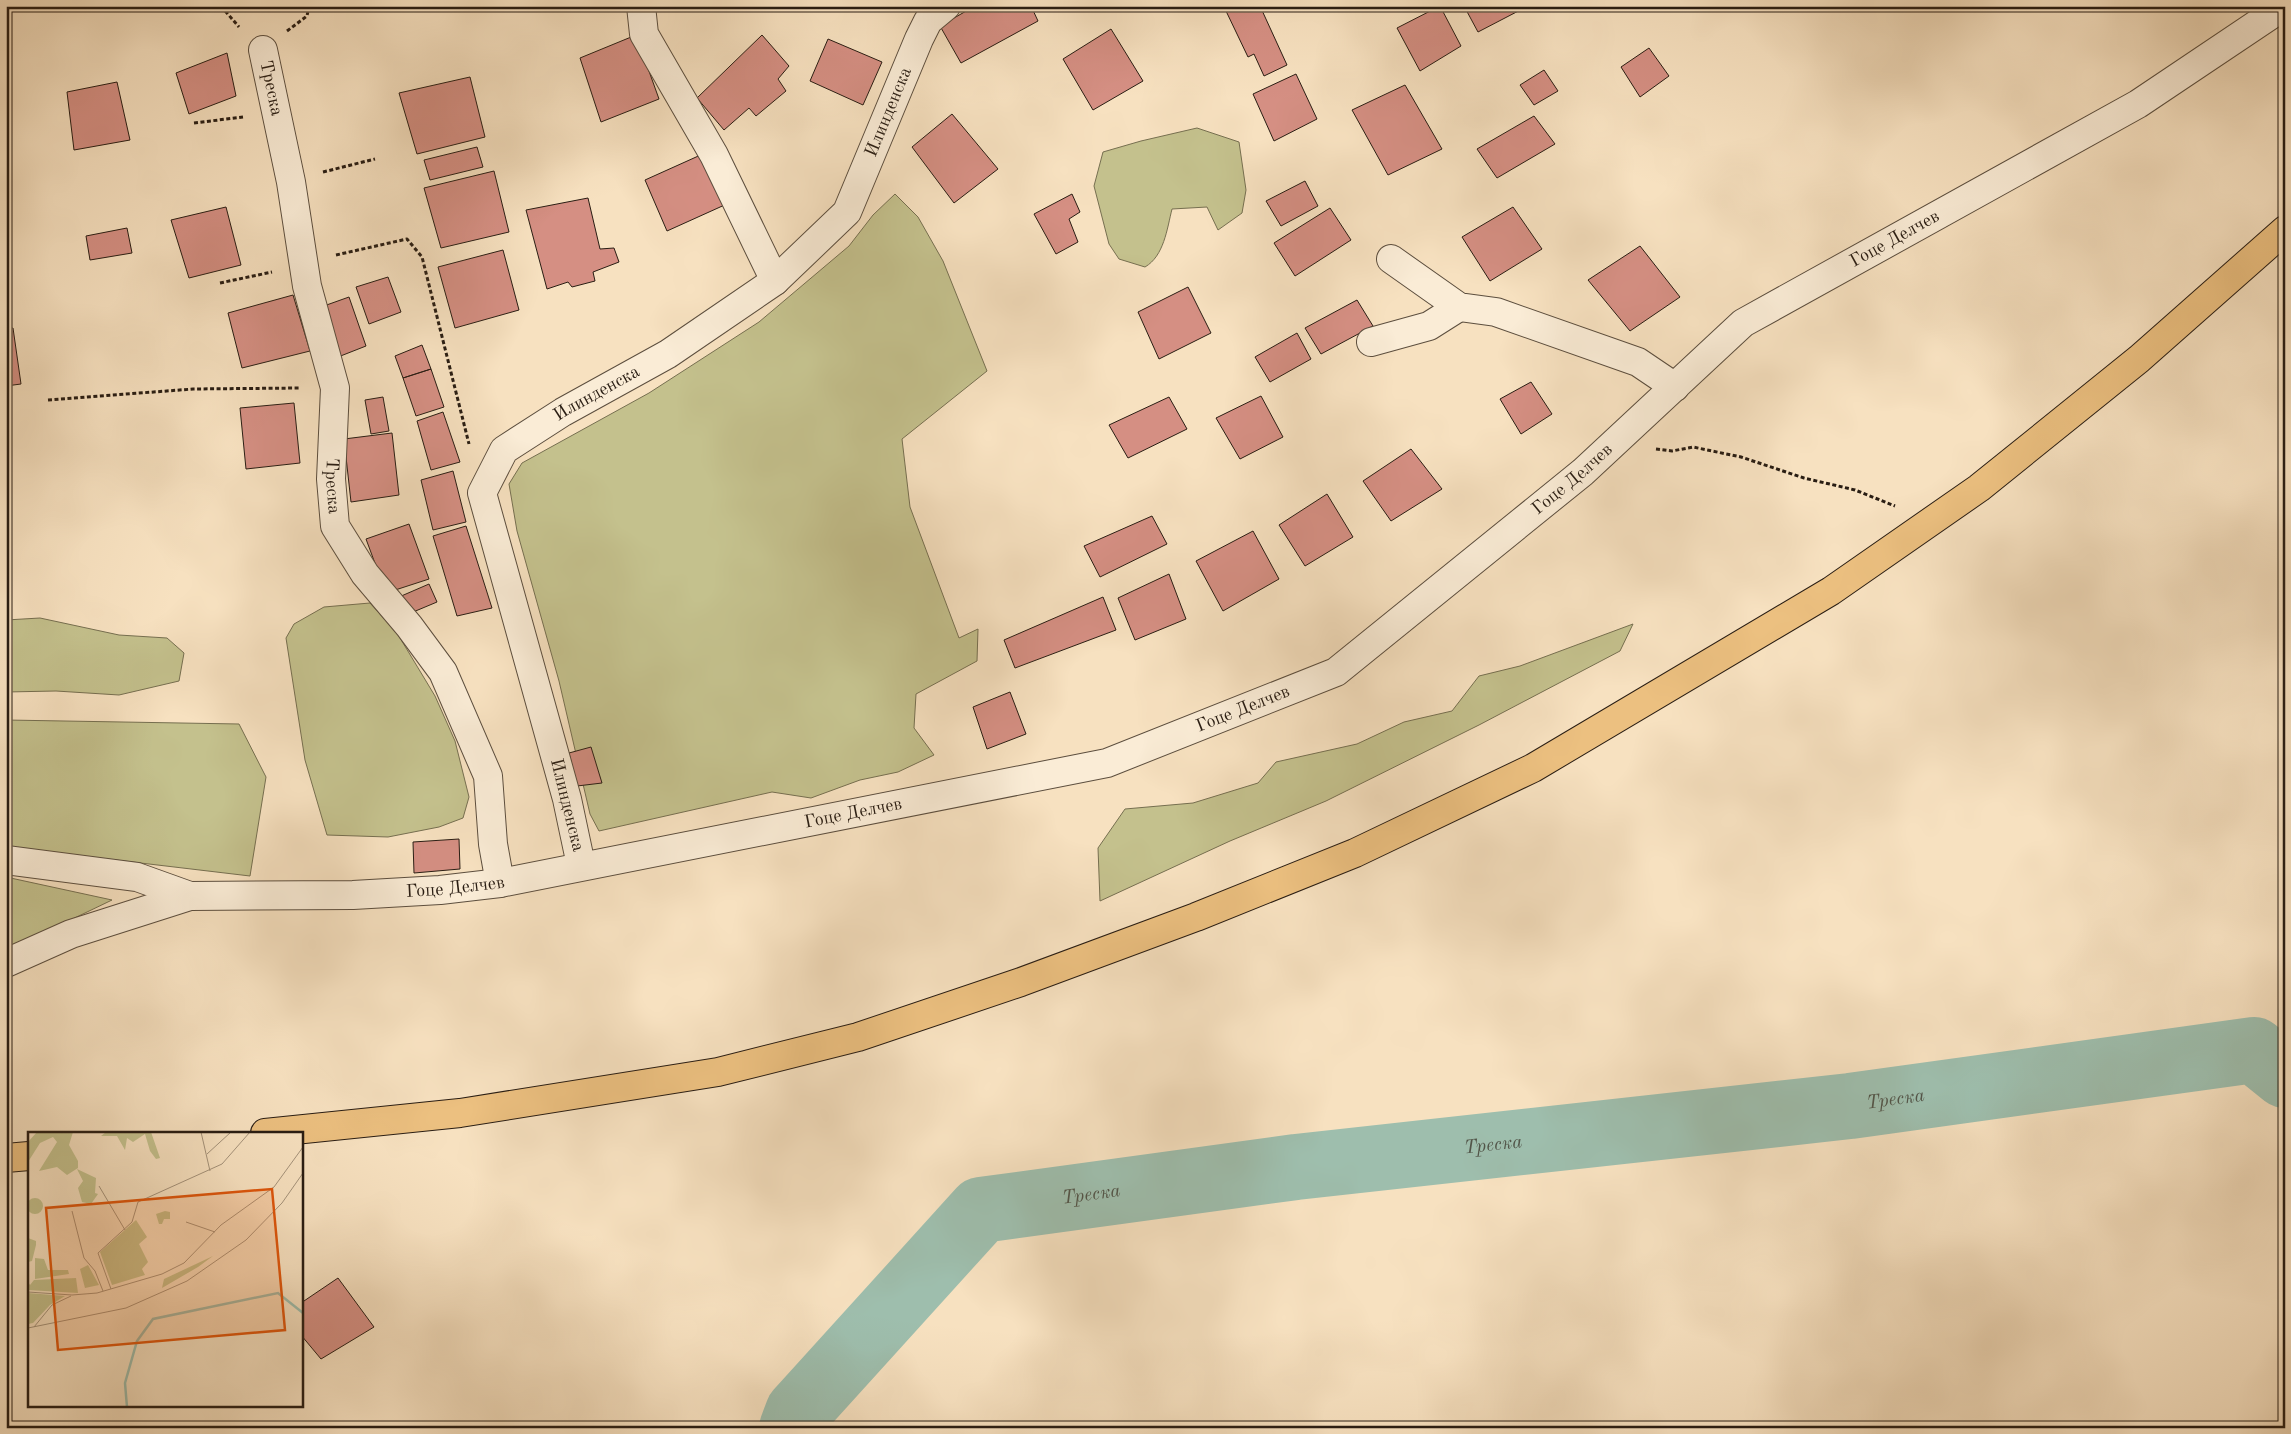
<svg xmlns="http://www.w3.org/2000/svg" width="2291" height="1434" viewBox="0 0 2291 1434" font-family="'Old Standard TT',serif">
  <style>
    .green { fill: #c4c18d; stroke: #766f50 }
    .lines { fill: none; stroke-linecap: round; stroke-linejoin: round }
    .river { stroke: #9ebead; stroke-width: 66 }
    .building { fill: #d58f83; stroke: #291d13 }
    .minor-casing { stroke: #5c4e3e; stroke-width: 30 }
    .primary-casing { stroke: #291d13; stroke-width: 30 }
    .path { stroke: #291d13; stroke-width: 3; stroke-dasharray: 4 2.5; stroke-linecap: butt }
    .minor { stroke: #faecd6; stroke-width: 28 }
    .primary { stroke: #ecc080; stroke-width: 28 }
    .labels { text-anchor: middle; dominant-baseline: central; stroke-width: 4.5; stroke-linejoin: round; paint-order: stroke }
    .street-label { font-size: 18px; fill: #291d13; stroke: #faecd6 }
    .water-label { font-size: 19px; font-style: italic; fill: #525549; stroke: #faecd6 }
    .inset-river { fill: none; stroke: #9ebead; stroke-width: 2.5 }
    .inset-road { fill: none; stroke: #a5937b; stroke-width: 1 }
    .view { fill: #de560c; fill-opacity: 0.15; stroke: #de560c; stroke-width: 2.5 }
    .inset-edge { fill: none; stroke: #291d13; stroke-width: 2.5 }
  </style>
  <rect width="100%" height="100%" fill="#f7e1c0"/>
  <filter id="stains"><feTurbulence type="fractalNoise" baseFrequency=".004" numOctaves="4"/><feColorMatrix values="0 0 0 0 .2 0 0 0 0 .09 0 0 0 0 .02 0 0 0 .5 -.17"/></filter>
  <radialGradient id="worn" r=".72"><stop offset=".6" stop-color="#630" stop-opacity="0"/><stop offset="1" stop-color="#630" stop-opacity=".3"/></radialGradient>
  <!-- green -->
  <path class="green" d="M1197,128l42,14 7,48 -4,23 -24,17 -11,-23 -35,2c-5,20 -8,47 -27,58l-26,-8 -10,-15 -15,-58 9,-34 38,-11z
    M895,194l23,23 25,44 44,110 -85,68 8,68 49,131 19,-9 -1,32 -61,33 -2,34 20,27 -36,17 -38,8 -49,18 -39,-6 -173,39 -9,-17 -31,-133 -42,-150 -8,-47 13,-21 127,-70 110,-71 90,-76 24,-31z
    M370,603l27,30 38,63 20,45 14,56 -6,21 -24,9 -51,10 -61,-2 -22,-75 -19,-122 8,-14 30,-17z
    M40,618l79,17 48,3 17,15 -5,28 -60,14 -63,-4 -50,1v-72z
    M1633,624l-13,27 -141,74 -153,76 -96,40 -130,60 -2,-53 27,-39 68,-6 65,-20 18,-21 81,-18 47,-22 48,-11 27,-35 41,-10z
    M6,720l233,4 27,53 -16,99 -244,-29z
    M6,877l106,23 -106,51z"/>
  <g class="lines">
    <!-- river -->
    <path class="river" id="s1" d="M792,1428l6,-16 183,-202 315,-43 554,-61 404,-56 31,25"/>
  </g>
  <!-- building -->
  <path class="building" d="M975,6h56l7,15 -77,42 -21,-37z
    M1227,6h33l27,59 -23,11 -10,-22 -6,3 -22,-46 -1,-4z
    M1440,6l21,40 -41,25 -23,-43z
    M1464,6h64l-50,26z
    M1111,29l32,52 -50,29 -30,-51z
    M636,35l23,64 -58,23 -21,-64z
    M762,35l27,31 -11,13 8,12 -30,25 -7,-8 -25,22 -27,-32z
    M828,39l54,23 -19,43 -53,-24z
    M1649,48l20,28 -29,21 -19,-30z
    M227,53l9,43 -47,18 -13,-41z
    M1544,70l14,21 -24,14 -14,-20z
    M1296,74l21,45 -43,22 -21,-47z
    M470,77l15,60 -68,17 -18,-61z
    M117,82l13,58 -56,10 -7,-58z
    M1405,85l37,64 -54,26 -36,-65z
    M952,114l46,55 -44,34 -42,-56z
    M1534,116l21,28 -58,34 -20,-29z
    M477,147l6,20 -53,13 -6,-20z
    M705,153l24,50 -62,28 -22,-51z
    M494,171l15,61 -68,16 -17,-60z
    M1305,181l13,25 -37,20 -15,-25z
    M1072,194l8,18 -11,7 9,23 -22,12 -22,-40z
    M588,198l12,51 14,-1 5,14 -26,10 2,9 -23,6 -4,-5 -21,7 -21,-79z
    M226,207l15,58 -52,13 -18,-58z
    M1513,207l29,42 -52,32 -28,-44z
    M1330,208l21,32 -56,36 -21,-33z
    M127,228l5,25 -42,7 -4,-24z
    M1640,246l40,51 -50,34 -42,-51z
    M503,250l16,60 -64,18 -17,-61z
    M388,277l13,35 -32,12 -13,-37z
    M1188,287l23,46 -52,26 -21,-47z
    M293,295l17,56 -68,17 -14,-55z
    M349,297l17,49 -28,11 -17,-50z
    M1357,300l16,26 -52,28 -16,-26z
    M13,328l8,56 -15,2v-57z
    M1297,333l14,26 -41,23 -15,-25z
    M422,345l9,24 -28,9 -8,-22z
    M431,369l13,38 -28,9 -13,-38z
    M1531,382l21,32 -31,20 -21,-35z
    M1261,396l22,41 -43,22 -24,-41z
    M383,397l6,34 -18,3 -6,-34z
    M1169,397l18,32 -59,29 -19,-33z
    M294,403l6,60 -54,6 -6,-61z
    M443,412l17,50 -29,8 -14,-49z
    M392,433l7,62 -48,7 -7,-63z
    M1411,449l31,40 -51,32 -28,-40z
    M453,471l13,51 -33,8 -12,-50z
    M1327,494l26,43 -48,29 -26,-41z
    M1152,516l15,28 -67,33 -16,-31z
    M409,524l20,55 -43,14 -20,-54z
    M466,526l26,82 -35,8 -24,-80z
    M1253,531l26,48 -56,32 -27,-50z
    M1169,574l17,45 -51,21 -17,-42z
    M429,584l8,18 -31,13 -7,-18z
    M1103,597l13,33 -101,38 -11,-28z
    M1010,692l16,42 -39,15 -14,-42z
    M591,747l11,36 -25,3 -8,-33z
    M459,839l1,30 -46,4 -1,-31z
    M338,1278l36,49 -53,32 -20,-24v-32z"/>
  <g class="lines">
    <defs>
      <g id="minor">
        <path d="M641,6l3,28 70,121 61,126"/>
        <path id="s2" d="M263,50l28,132 16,104 28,102 -4,91 4,47 30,48 44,52 34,46 45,104 5,68 7,39"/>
        <path d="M1391,259l68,48 37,5 142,50 37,25"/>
        <path d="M1371,342l58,-16 30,-19"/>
        <path id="s3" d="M6,860l131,17 53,19 163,-1 87,-5 60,-7 607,-120 229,-91 247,-200 160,-149 395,-219 146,-98"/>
        <path id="s4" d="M581,865l-14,-66 -85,-306 22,-43 59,-38 105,-58 107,-73 72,-69 72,-173 9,-18 18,-15"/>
        <path d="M6,963l65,-29 119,-38"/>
      </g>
      <path id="primary" d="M265,1133l195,-20 258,-41 140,-35 163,-55 175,-65 159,-64 178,-85 298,-177 148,-103 160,-129 146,-129
        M6,1158l23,-2"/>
    </defs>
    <!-- minor casing -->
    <use href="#minor" class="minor-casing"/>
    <!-- primary casing -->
    <use href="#primary" class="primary-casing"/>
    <!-- path -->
    <path class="path" d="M221,6l18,21
      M287,31l20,-15 2,-10
      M194,123l49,-6
      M323,172l52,-13
      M336,255l71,-16 15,18 47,187
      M220,283l52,-11
      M48,400l145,-11 108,-1
      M1656,449l16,2 21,-4 48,10 63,21 51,12 40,16"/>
    <!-- minor -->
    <use href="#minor" class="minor"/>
    <!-- primary -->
    <use href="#primary" class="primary"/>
  </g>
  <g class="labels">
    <!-- street labels -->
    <g class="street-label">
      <text stroke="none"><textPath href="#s2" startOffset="39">Треска</textPath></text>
      <text stroke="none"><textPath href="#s4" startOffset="961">Илинденска</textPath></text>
      <text stroke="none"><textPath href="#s3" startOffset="2074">Гоце Делчев</textPath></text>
      <text stroke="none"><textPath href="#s4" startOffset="542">Илинденска</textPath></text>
      <text stroke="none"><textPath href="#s3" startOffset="1669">Гоце Делчев</textPath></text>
      <text stroke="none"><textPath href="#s2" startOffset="444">Треска</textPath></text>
      <text stroke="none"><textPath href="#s3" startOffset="1264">Гоце Делчев</textPath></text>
      <text transform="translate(567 805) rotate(76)">Илинденска</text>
      <text stroke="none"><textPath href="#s3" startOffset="859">Гоце Делчев</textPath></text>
      <text stroke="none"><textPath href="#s3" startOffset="454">Гоце Делчев</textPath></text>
    </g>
    <!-- water labels -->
    <g class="water-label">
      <text stroke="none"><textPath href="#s1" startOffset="1211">Треска</textPath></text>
      <text stroke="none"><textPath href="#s1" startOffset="806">Треска</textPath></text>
      <text stroke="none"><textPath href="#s1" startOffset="401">Треска</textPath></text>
    </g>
  </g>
  <!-- overview -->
  <g transform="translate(28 1132)">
    <rect width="275" height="275" fill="#f7e1c0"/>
    <path d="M9,0h36l-4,13 9,16v7l-11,7 -10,-8 -18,4 18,-29 -4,-5 -13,6 -12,19v-20zM78,0h45l9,26 -4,1 -6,-8 -5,-17 -12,8 -6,-4 -2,12 -8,-14h-16zM49,37l19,9 -1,15 3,1 -7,10 -9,-2 -4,-14 5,-7zM-1 74a8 8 0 1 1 16 0a8 8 0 1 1-16 0ZM137,79l5,1v7h-6l-2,5h-3l-3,-10zM108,88l11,17 -8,7 9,18 -6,7 3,6 -33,10 -12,-33zM0,106l8,3v4l-4,16 -4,1zM185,124l-15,11 -36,21 2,-9zM7,126l9,1 4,11h20l1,4 -34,5zM60,133l11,20 -14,3 -5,-19zM48,146l2,15 -50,-3v-8l2,3 4,-5zM0,161l37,3 -15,9 -17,18 -5,1z" fill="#c4c18d"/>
    <path class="inset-river" d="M99,275l-2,-24 12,-42 16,-22 125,-26 25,20"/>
    <path class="inset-road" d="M173,0l9,39M179,22l24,-22M71,54l26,44M44,79l12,47 11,13 8,20M158,90l29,10M83,157l-13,-36 34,-31 6,-20 84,-38 28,-32M0,160l44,3 25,-2 65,-19 22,-11 37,-38 53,-38 29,-40M6,195l18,-22 19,-9M0,196l98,-20 61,-27 59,-41 36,-37 21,-30"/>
    <path class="view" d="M244,57l13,141 -227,20 -12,-142z"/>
    <rect width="275" height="275" class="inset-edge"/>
  </g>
  <!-- margin -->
  <rect width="2291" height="1434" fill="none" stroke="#f7e1c0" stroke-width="25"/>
  <rect x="8" y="8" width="2276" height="1419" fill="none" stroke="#291d13" stroke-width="2.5"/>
  <rect x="12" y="12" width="2266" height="1409" fill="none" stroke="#291d13"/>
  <rect width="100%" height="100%" filter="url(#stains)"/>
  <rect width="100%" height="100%" fill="url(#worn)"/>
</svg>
